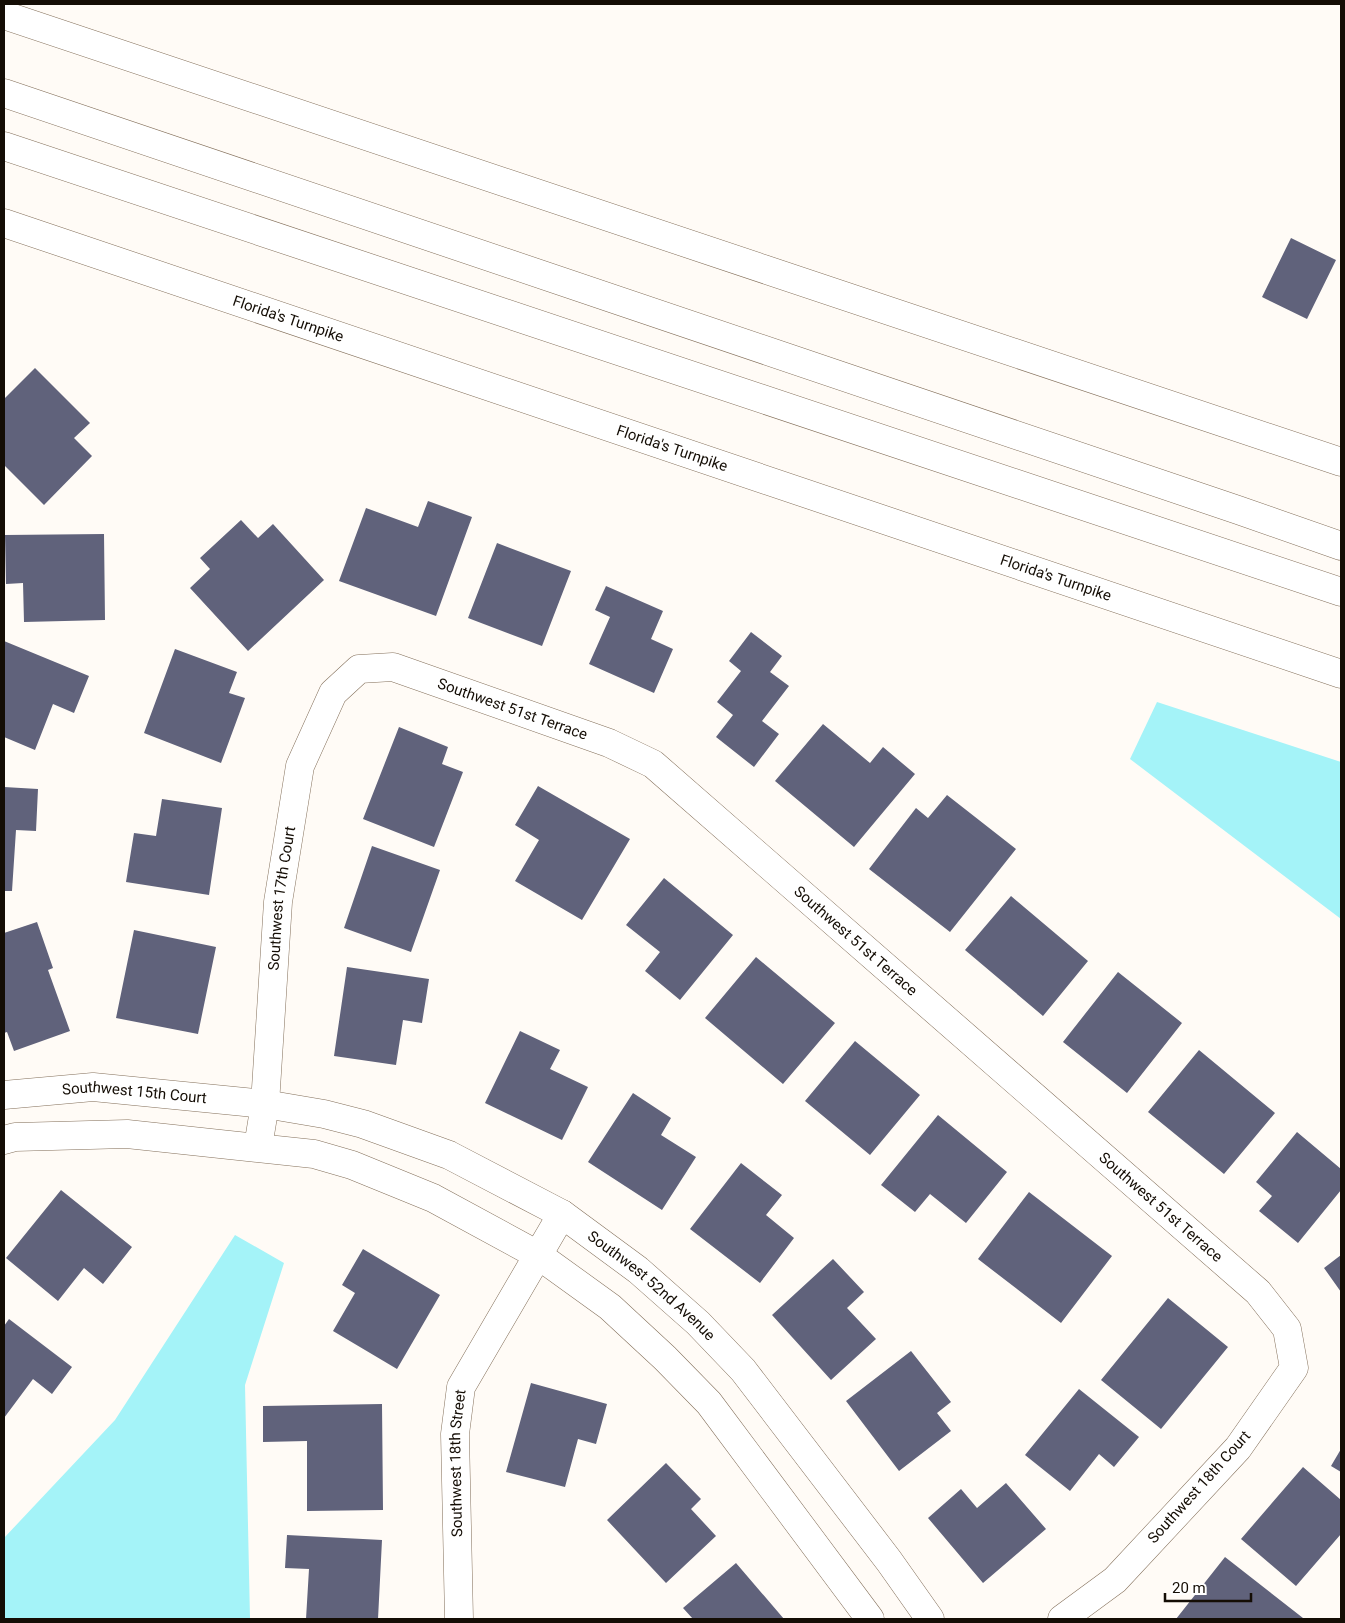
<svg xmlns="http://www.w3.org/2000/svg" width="1345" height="1623" viewBox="0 0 1345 1623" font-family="Roboto,sans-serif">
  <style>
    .water { fill: #a4f3f8 }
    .building { fill: #60627b }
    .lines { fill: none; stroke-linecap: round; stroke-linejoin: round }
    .minor-casing { stroke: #84705b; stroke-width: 29 }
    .highway-casing { stroke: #84705b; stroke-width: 29 }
    .minor { stroke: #fff; stroke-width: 28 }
    .highway { stroke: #fff; stroke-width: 28 }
    .labels { text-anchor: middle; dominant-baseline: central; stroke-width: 5; stroke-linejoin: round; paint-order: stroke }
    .street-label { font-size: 15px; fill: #140d05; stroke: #fff }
  </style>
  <rect width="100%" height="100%" fill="#fffbf6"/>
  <!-- water -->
  <path class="water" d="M1157,702l184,60v157l-211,-160z
    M235,1235l49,28 -39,122 5,234h-246v-81l111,-118z"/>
  <!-- building -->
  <path class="building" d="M1291,238l45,22 -29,59 -45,-22z
    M35,368l55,55 -16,15 18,18 -48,49 -40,-40v-66z
    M428,501l44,16 -36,99 -97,-35 27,-73 52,19z
    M241,520l17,18 15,-14 51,56 -76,71 -58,-63 20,-19 -10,-11z
    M104,534l1,86 -81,2 -1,-39 -17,1 -1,-49z
    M497,543l74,28 -29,75 -74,-28z
    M606,586l57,25 -12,28 22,10 -19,44 -65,-29 21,-47 -15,-7z
    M751,632l31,24 -12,16 19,14 -27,35 17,13 -25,33 -38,-30 17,-22 -16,-13 24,-31 -12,-10z
    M4,641l85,35 -15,37 -21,-9 -18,46 -31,-13z
    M175,649l62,23 -8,21 16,5 -24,65 -77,-30z
    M823,724l47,39 13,-16 32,27 -61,73 -79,-66z
    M399,727l49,20 -6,17 21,8 -29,75 -71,-28z
    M538,786l92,53 -48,81 -67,-39 24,-41 -24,-15z
    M4,787l34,2 -2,42 -20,-1 -4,61h-8z
    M947,795l69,54 -66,83 -81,-63 47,-61 12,10z
    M162,799l60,9 -13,87 -83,-13 8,-49 22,3z
    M372,846l68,24 -29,82 -67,-24z
    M664,878l69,57 -53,65 -35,-29 15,-19 -34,-27z
    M1011,896l77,65 -45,55 -78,-66z
    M37,922l16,46 -5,2 22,61 -56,20 -7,-19 -3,1v-100z
    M134,930l82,17 -18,87 -82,-16z
    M756,957l79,66 -52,61 -78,-66z
    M347,967l82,12 -7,44 -19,-3 -7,45 -62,-9z
    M1118,972l64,51 -55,70 -64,-51z
    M520,1031l40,19 -10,19 38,18 -26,53 -77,-37z
    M855,1041l65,54 -50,60 -65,-54z
    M1199,1050l76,63 -51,61 -76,-62z
    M633,1093l38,25 -10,17 35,22 -34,53 -74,-48z
    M938,1115l69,57 -41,51 -36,-29 -15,18 -34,-27z
    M1297,1132l44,37v21l-43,53 -39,-32 13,-15 -16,-14z
    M741,1163l41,32 -16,20 28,23 -34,45 -70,-54z
    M61,1190l71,57 -29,37 -19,-16 -26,33 -52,-43z
    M1029,1192l83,64 -51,67 -83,-64z
    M363,1249l77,46 -43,74 -64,-38 22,-38 -13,-8z
    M1341,1255v37l-17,-24z
    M833,1259l31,33 -17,16 29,31 -45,41 -59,-65z
    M1168,1298l60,49 -67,82 -60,-49z
    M9,1319l63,48 -20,27 -19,-15 -29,39v-92z
    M911,1351l40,51 -14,11 14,18 -52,40 -53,-70z
    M531,1383l76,21 -11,40 -18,-5 -13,48 -59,-15z
    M1079,1389l60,48 -25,30 -15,-13 -29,37 -45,-36z
    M382,1404l1,106 -76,1v-70l-44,1v-36z
    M1341,1449v23l-10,-6z
    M666,1463l35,36 -10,10 25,27 -50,47 -59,-63z
    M1303,1467l38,33v34l-45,52 -55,-47z
    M1006,1483l40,46 -63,54 -55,-65 33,-29 16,19z
    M287,1535l95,5 -4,79h-72l3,-50 -24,-1z
    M1225,1557l78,61 -1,1h-126z
    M736,1563l48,56h-91l-10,-11z"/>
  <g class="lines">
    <defs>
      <g id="minor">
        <path id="s1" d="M4,1095l89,-8 172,17 59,10 39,10 86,31 113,59 76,56 60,53 45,47 146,191 41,58"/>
        <path d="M4,1140l11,-3 112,-3 187,20 38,11 81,33 105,57 72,52 55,51 44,45 161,216"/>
        <path id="s2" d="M258,1147l7,-43 13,-202 22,-136 33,-73 26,-24 34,-2 216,76 44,21 605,528 29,37 7,39 -56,80 -123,132 -53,39"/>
        <path id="s3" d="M459,1619l-4,-185 6,-47 101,-173"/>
      </g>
      <g id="highway">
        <path d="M4,15l1337,447"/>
        <path d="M4,93l1234,417 103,36"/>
        <path d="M4,146l1337,446"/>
        <path id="s4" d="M4,223l1337,451"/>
      </g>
    </defs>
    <!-- minor casing -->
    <use href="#minor" class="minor-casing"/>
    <!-- highway casing -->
    <use href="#highway" class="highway-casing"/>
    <!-- minor -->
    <use href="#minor" class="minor"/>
    <!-- highway -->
    <use href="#highway" class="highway"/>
  </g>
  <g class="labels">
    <!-- street labels -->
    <g class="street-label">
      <text stroke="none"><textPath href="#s4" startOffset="300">Florida's Turnpike</textPath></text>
      <text stroke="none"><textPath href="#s4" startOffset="705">Florida's Turnpike</textPath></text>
      <text stroke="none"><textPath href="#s4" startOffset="1110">Florida's Turnpike</textPath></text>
      <text stroke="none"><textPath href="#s2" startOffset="660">Southwest 51st Terrace</textPath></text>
      <text stroke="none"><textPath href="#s2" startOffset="250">Southwest 17th Court</textPath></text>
      <text stroke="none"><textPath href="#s2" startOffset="1080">Southwest 51st Terrace</textPath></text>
      <text stroke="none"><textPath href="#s1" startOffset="131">Southwest 15th Court</textPath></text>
      <text stroke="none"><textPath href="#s2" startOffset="1485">Southwest 51st Terrace</textPath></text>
      <text stroke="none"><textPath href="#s1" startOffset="696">Southwest 52nd Avenue</textPath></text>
      <text stroke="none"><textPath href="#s3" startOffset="156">Southwest 18th Street</textPath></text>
      <text transform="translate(1199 1487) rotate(-48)">Southwest 18th Court</text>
    </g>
  </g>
  <!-- border -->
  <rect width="1345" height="1623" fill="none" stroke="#140d05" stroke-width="10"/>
  <!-- scale -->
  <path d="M1165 1593v8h86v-8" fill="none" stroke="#140d05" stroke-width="2.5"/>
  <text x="1172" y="1593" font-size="15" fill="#140d05" stroke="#ffffff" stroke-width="4" paint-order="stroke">20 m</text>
</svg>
